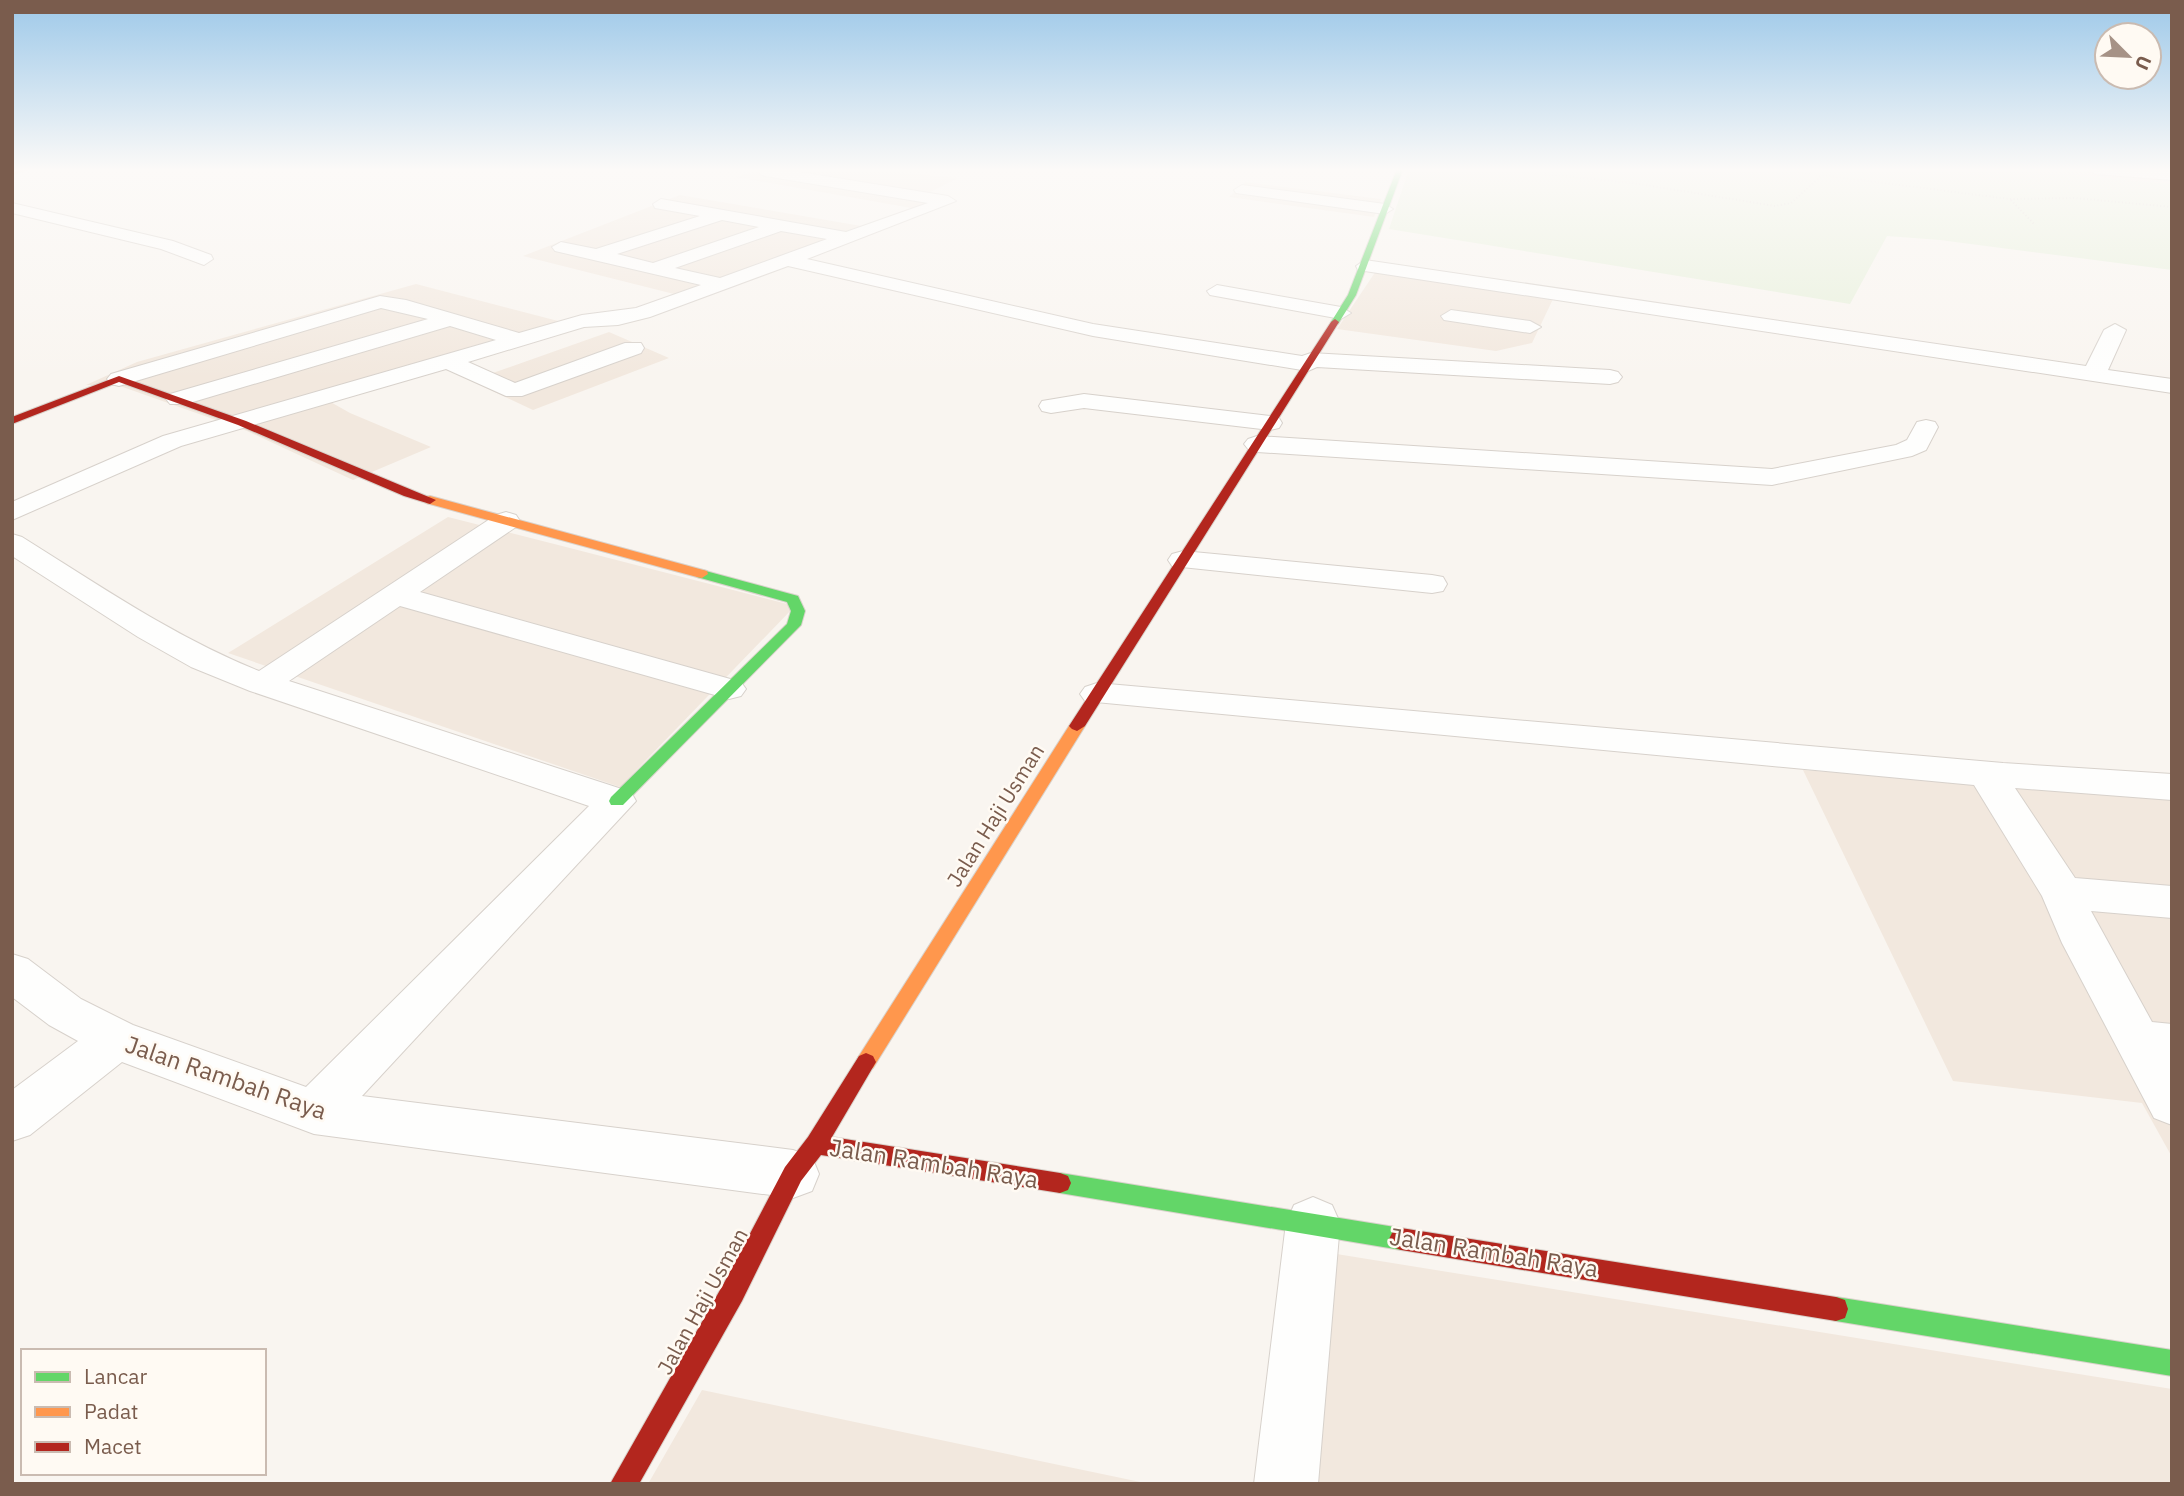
<svg xmlns="http://www.w3.org/2000/svg" width="2184" height="1496" viewBox="0 0 2184 1496" font-family="'IBM Plex Sans',sans-serif">
  <style>
    .residential { fill: #f2e8de }
    .green { fill: #e7f0db }
    .lines { fill: none; stroke-linecap: round; stroke-linejoin: round }
    .street-casing { stroke: #d7d1cb; stroke-width: 2 }
    .fast-casing { stroke: #d9d2cb; stroke-width: 2 }
    .slow-casing { stroke: #d9d2cb; stroke-width: 2 }
    .jam-casing { stroke: #d9d2cb; stroke-width: 2 }
    .path { stroke: #dcd5d0; stroke-width: 2; stroke-dasharray: 1 2.5; stroke-linecap: butt }
    .street { fill: #fefefd; fill-rule: evenodd }
    .fast { fill: #63d668; fill-rule: evenodd }
    .slow { fill: #ff974d; fill-rule: evenodd }
    .jam { fill: #b3261e; fill-rule: evenodd }
    .labels { text-anchor: middle; dominant-baseline: central; stroke-width: 5; stroke-linejoin: round; paint-order: stroke }
    .street-label { font-size: 21px; fill: #7a5c4d; stroke: #fffaf3 }
    .near-street-label { font-size: 24px; fill: #7a5c4d; stroke: #fffaf3 }
  </style>
  <rect width="100%" height="100%" fill="#f9f5f0"/>
  <!-- residential -->
  <path class="residential" d="M761,169h103l94,9 -32,16 23,4 -32,11 -181,-32z
    M2034,169h138v15l-136,-12z
    M1245,182l136,17 -7,18 -145,-20z
    M680,195l187,32 -189,68 -155,-39z
    M1376,271l178,26 -22,46 -36,8 -159,-22z
    M416,284l146,38 -235,78 23,13 81,34 -78,33 -106,-49 -127,-45 -34,-1 51,-23z
    M609,332l60,26 -136,52 -94,-44 51,8z
    M448,517l118,30 229,59 -175,181 -392,-134z
    M1803,770l369,28v359l-30,-54 -189,-22z
    M1287,1246l885,143v95h-912z
    M702,1390l448,94h-502z"/>
  <!-- green -->
  <path class="green" d="M1409,169h595l168,15v86l-232,-30 -53,-4 -37,68 -461,-75z"/>
  <g class="lines">
    <defs>
      <path id="street" d="M759,169h22l167,27 8,5 -149,58 286,65 209,32 9,-3 299,17 8,2 4,5 -4,5 -8,2 -293,-17 -9,4 -215,-35 -305,-70 -138,51 -32,8 -34,2 -116,35 47,21 110,-40h16l3,5 -3,5 -119,43h-16l-60,-27 -265,77 -169,74v-18l151,-66 333,-96 -46,-14 -264,78h-16l-4,-5 4,-5 258,-75 -47,-11 -262,78 -8,-2 -4,-5 4,-5 269,-78 26,4 113,33 63,-18 54,-7 65,-23 -146,-34 -3,-4 9,-5 35,7 104,-33 -45,-8 -2,-4 8,-5 185,33 82,-29 -163,-27 -5,-2zM722,220l37,7 -106,36 -36,-9zM781,231l46,8 -107,39 -45,-10z
        M2087,169l85,1v10l-77,-6z
        M1242,185l143,19 8,5 -8,5 -149,-21 -2,-3z
        M12,203l161,38 38,14 2,4 -9,6 -43,-16 -149,-36z
        M1365,260l721,106 18,-36 11,-6 11,6 -18,40 64,9v14l-814,-123 -2,-4z
        M1217,285l124,22 10,6 -10,6 -131,-24 -3,-4z
        M1451,310l79,11 11,6 -11,6 -86,-13 -3,-4z
        M1084,394l186,22 9,2 3,5 -3,5 -9,2 -186,-22 -33,5 -9,-2 -3,-5 3,-5z
        M1926,420l9,2 3,5 -12,23 -14,6 -140,29 -515,-33 -9,-3 -4,-5 4,-5 9,-3 515,33 124,-24 11,-5 10,-18z
        M506,512l10,3 4,6 -4,6 -96,65 321,90 5,7 -5,7 -12,3 -329,-93 -111,75 342,111 5,9 -274,295 431,54 19,7 7,17 -7,17 -19,7 -479,-64 -192,-72 -92,73 -18,6v-51l66,-49 -29,-16 -37,-28v-43l16,5 53,40 52,26 173,62 283,-281 -339,-115 -59,-24 -53,-30 -126,-81v-22l10,3c77,48 152,100 237,134l237,-156z
        M1183,551l249,24 11,2 4,7 -4,7 -11,2 -260,-27 -4,-6 4,-6z
        M1097,683l906,80 169,11v26l-157,-12 60,90 97,8v32l-81,-7 61,111 20,2v101l-18,-7 -92,-175 -20,-47 -68,-111 -889,-84 -5,-7 5,-7z
        M1313,1197l19,8 8,18 -22,261h-64l32,-261 8,-18z"/>
      <path id="fast" d="M1397,169h6l-47,126 -18,29h-6l-1,-2 17,-27z
        M702,570l96,26 7,15 -4,14 -178,180h-12l-2,-4 2,-4 176,-173 4,-13 -4,-9 -90,-25 -1,-3z
        M1060,1173l341,55 8,3 4,8 -4,8 -8,3 -341,-57 -8,-3 -3,-7 3,-7z
        M1836,1297l336,53v26l-336,-55 -9,-3 -3,-9 3,-9z"/>
      <path id="slow" d="M19,169h11l-18,6v-4z
        M430,496l277,75 1,3 -6,4 -5,-1 -271,-74v-6z
        M1077,721l8,5 -212,342 -7,3 -7,-3 -3,-6 3,-6 210,-330z"/>
      <path id="jam" d="M1335,319l4,3 -254,404 -8,5 -5,-2 -3,-3 262,-404z
        M119,376l127,45 190,79 -6,4 -26,-8 -166,-71 -119,-43 -107,42v-7z
        M866,1053l7,3 3,6 -44,75 228,36 8,3 3,7 -3,7 -8,3 -239,-38 -20,26 -59,120 -103,183h-29l114,-201 61,-116 23,-30 51,-81z
        M1401,1228l435,69 9,3 3,9 -3,9 -9,3 -435,-71 -8,-3 -4,-8 4,-8z"/>
    </defs>
    <!-- street casing -->
    <use href="#street" class="street-casing"/>
    <!-- fast casing -->
    <use href="#fast" class="fast-casing"/>
    <!-- slow casing -->
    <use href="#slow" class="slow-casing"/>
    <!-- jam casing -->
    <use href="#jam" class="jam-casing"/>
    <!-- path -->
    <path class="path" d="M1493,169l140,14 142,23 16,-3 30,-27
      M1774,169l236,30 65,-1 97,9
      M2011,200l24,25"/>
    <!-- street -->
    <use href="#street" class="street"/>
    <!-- fast -->
    <use href="#fast" class="fast"/>
    <!-- slow -->
    <use href="#slow" class="slow"/>
    <!-- jam -->
    <use href="#jam" class="jam"/>
  </g>
  <!-- sky -->
  <linearGradient id="sky" x2="0" y2="1"><stop stop-color="#9ec9e9"/><stop offset="0.45" stop-color="#fcfaf8"/><stop offset="1" stop-color="#fcfaf8" stop-opacity="0"/></linearGradient>
  <rect width="2184" height="378" fill="url(#sky)"/>
  <g class="labels">
    <!-- street labels -->
    <g class="street-label">
      <text transform="translate(995 815) rotate(-58)">Jalan Haji Usman</text>
      <text transform="translate(702 1301) rotate(-61)">Jalan Haji Usman</text>
    </g>
    <!-- near-street labels -->
    <g class="near-street-label">
      <text transform="translate(226 1077) rotate(19)">Jalan Rambah Raya</text>
      <text transform="translate(934 1163) rotate(9)">Jalan Rambah Raya</text>
      <text transform="translate(1494 1252) rotate(9)">Jalan Rambah Raya</text>
    </g>
  </g>
  <!-- border -->
  <rect width="2184" height="1496" fill="none" stroke="#7a5c4d" stroke-width="28"/>
  <!-- legend -->
  <rect x="21" y="1349" width="245" height="126" fill="#fffaf3" stroke="#cabbb1" stroke-width="2"/>
  <rect x="35" y="1372" width="35" height="10" fill="#63d668" stroke="#cabbb1" stroke-width="2"/>
  <text x="84" y="1384" font-size="21" fill="#7a5c4d">Lancar</text>
  <rect x="35" y="1407" width="35" height="10" fill="#ff974d" stroke="#cabbb1" stroke-width="2"/>
  <text x="84" y="1419" font-size="21" fill="#7a5c4d">Padat</text>
  <rect x="35" y="1442" width="35" height="10" fill="#b3261e" stroke="#cabbb1" stroke-width="2"/>
  <text x="84" y="1454" font-size="21" fill="#7a5c4d">Macet</text>
  <!-- north arrow -->
  <g transform="translate(2128 56) rotate(114)"><circle r="33" fill="#fffaf3" stroke="#cabbb1" stroke-width="2"/>
  <path d="M0-5L12 26L0 18L-12 26Z" fill="#a69286"/>
  <text y="-10" font-size="19" font-weight="bold" text-anchor="middle" fill="#7a5c4d">U</text>
  </g>
</svg>
